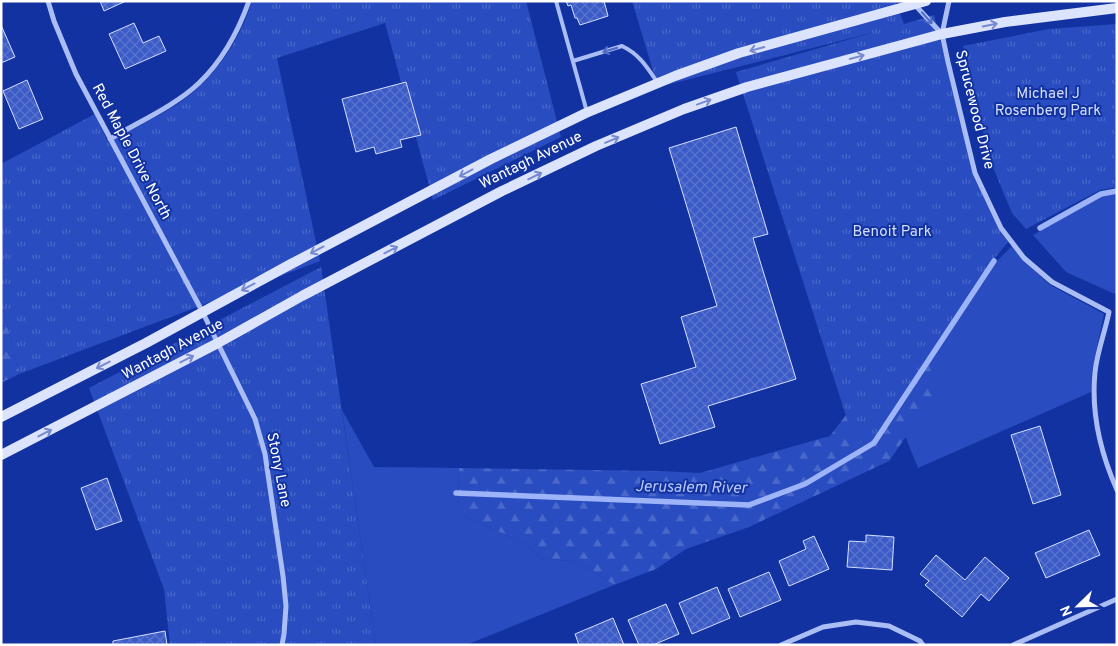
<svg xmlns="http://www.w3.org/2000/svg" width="1118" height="646" viewBox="0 0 1118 646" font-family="Overpass,sans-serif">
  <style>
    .grass { fill: #294dc0 }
    .forest { fill: url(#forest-firs) }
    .park { fill: url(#park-tufts) }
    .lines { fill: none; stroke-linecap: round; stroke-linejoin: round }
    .stream { stroke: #9eb4f8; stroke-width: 5.5 }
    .building { fill: url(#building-cross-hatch); stroke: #d4defe }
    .service { stroke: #abbdf5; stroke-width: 4 }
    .minor { stroke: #abbdf5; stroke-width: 5 }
    .secondary { stroke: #dce3fd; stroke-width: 10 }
    .oneway { stroke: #4f6ac3 }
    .oneway2 { stroke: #778acf }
    .labels { text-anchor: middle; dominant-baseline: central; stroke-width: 4; stroke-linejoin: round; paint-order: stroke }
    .park-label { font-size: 15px; fill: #d4defe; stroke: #1232a1 }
    .street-label { font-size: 15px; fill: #fff; stroke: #1232a1 }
    .water-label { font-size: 16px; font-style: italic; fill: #b8c8fb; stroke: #1232a1 }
  </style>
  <defs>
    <pattern id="forest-firs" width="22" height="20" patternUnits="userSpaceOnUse" patternTransform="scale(1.25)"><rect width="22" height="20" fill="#294dc0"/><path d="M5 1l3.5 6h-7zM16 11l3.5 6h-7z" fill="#4968c9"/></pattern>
    <pattern id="park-tufts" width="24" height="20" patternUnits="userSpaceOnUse" patternTransform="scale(1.25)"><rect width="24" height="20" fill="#294dc0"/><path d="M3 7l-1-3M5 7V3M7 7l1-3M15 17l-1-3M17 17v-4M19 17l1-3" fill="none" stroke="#4968c9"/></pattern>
    <pattern id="building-cross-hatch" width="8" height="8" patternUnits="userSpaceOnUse" patternTransform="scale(1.25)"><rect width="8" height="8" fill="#3c5bc7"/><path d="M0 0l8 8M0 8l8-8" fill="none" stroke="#5974cf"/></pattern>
  </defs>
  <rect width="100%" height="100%" fill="#1232a1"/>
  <!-- grass -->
  <path class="grass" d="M1117,194v101l-51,-23 -33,-37 69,-39z
    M1012,246l10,13 28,26 54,29 -12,57 -1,21 -173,76 -22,-55 101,-152z
    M342,410l32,57 85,1 -1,45 68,31 14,14 39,4 35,23 -148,60h-90z"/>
  <!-- forest -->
  <path class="forest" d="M1,300l18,74 -18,9z
    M925,345l11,49 -47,67 -140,66 -63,22 -30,20 -42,16 -35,-23 -39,-4 -14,-14 -68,-31 1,-45 200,3 41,2 130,-37 28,-37z"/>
  <!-- park -->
  <path class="park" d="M252,1h274l35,136 -128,63 -48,-177 -108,35 43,203 -301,113 -18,-74v-136l94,-50 13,28c22,-12 44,-22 65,-35 38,-24 66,-63 79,-106z
    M632,1h263l9,23 30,-9 39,157 35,70 -14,17 -121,180 -18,5 -119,-372 139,-40 -217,55z
    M1117,24v163l-17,3 -74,39 -14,-16 -22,-53 -27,-114 86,-17z
    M321,267l55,378h-206l-6,-56 -75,-201z"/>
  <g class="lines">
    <!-- stream -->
    <path class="stream" d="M1040,228l61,-34 16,-3
      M456,493l293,12 56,-21 69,-41 120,-182"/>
  </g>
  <!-- building -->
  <path class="building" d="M100,1h26l-22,10z
    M566,1h38l4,15 -28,9 -3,-7h-2l-4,-13 -3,1z
    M134,23l9,20 16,-7 7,15 -41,18 -16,-35z
    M1,25l14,32 -14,6z
    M27,80l16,39 -24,10 -16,-38z
    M406,82l15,53 -21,5 2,7 -26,7 -2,-7 -18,5 -14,-53z
    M736,127l32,107 -15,4 43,141 -88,27 7,21 -55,17 -19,-60 55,-17 -15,-50 36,-11 -48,-158z
    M1040,426l21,69 -28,9 -22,-69z
    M107,478l15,43 -26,9 -15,-42z
    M1089,530l11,25 -54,23 -11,-25z
    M866,535l28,2 -2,33 -45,-3 2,-26 17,1z
    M814,536l15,33 -40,17 -10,-25 27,-12 -3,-8z
    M936,555l29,25 20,-23 24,21 -20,23 -8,-7 -19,23 -37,-32 4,-4 -9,-7z
    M769,572l12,28 -41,17 -12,-28z
    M717,587l13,31 -38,16 -13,-31z
    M666,604l13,30 -26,11h-14l-11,-25z
    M613,618l11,27h-45l-4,-11z
    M165,631l2,14h-54v-4z"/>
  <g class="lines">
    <!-- service -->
    <path class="service" d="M556,1l31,111
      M573,61l49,-15c17,8 25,21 35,36"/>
    <!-- minor -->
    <path class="minor" d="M48,1l6,20 22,53 126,237 53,108 10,35 18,122 3,30 -2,28 -2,11
      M949,1l-7,33 6,28 27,111 26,55 23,30 28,24 57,30c-4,20 -12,40 -14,60 -4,40 6,82 22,118
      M915,5l27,29
      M110,139c28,-17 65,-33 89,-56 23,-22 39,-51 50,-82
      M781,645l42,-18 33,-5 33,4 31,15 3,4
      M1013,645l104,-46"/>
    <!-- secondary -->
    <path class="secondary" d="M1,417l145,-74 145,-79 200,-105 95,-46 89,-37 64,-23 187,-52
      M1,455l217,-112 84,-47 200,-105 94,-45 88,-37 63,-22 195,-53 63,-12 112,-14"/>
  </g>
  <!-- one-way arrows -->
  <defs><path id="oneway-shaft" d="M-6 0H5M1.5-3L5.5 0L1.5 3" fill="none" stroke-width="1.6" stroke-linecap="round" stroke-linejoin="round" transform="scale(1.25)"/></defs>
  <g class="oneway">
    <use href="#oneway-shaft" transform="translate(927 18) rotate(48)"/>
    <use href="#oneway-shaft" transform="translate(610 50) rotate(163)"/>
  </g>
  <g class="oneway2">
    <use href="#oneway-shaft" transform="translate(990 25) rotate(-11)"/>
    <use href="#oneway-shaft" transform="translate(757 49) rotate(165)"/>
    <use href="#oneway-shaft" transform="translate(857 57) rotate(-15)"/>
    <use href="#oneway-shaft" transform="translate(704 102) rotate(-20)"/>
    <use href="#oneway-shaft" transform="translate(612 140) rotate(-23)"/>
    <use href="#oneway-shaft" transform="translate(466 173) rotate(152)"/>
    <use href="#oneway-shaft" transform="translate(535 176) rotate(-26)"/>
    <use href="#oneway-shaft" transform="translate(317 250) rotate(152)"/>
    <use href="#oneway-shaft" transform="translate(391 250) rotate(-27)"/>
    <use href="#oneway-shaft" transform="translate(248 287) rotate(152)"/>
    <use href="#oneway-shaft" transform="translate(187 359) rotate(-27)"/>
    <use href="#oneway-shaft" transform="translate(103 365) rotate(153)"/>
    <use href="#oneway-shaft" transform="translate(45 433) rotate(-27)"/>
  </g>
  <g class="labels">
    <!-- park labels -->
    <g class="park-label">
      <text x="1048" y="94">Michael J<tspan x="1048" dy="17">Rosenberg Park</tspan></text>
      <text x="892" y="232">Benoit Park</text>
    </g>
    <!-- street labels -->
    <g class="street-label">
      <text transform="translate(974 110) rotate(76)">Sprucewood Drive</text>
      <text transform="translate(131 152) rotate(62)">Red Maple Drive North</text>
      <text transform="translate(531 161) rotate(-26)">Wantagh Avenue</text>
      <text transform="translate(173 350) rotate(-28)">Wantagh Avenue</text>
      <text transform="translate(278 470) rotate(79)">Stony Lane</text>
    </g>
    <!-- water labels -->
    <g class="water-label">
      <text transform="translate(691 488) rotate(1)">Jerusalem River</text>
    </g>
  </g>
  <!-- border -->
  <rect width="1118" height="646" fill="none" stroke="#ffffff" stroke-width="5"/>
  <!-- north arrow -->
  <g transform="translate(1078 606) rotate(247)" stroke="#1232a1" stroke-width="4" paint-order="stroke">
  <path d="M0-4L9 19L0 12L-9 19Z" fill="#ffffff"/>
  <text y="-8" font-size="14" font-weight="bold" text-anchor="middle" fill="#ffffff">N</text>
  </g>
</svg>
